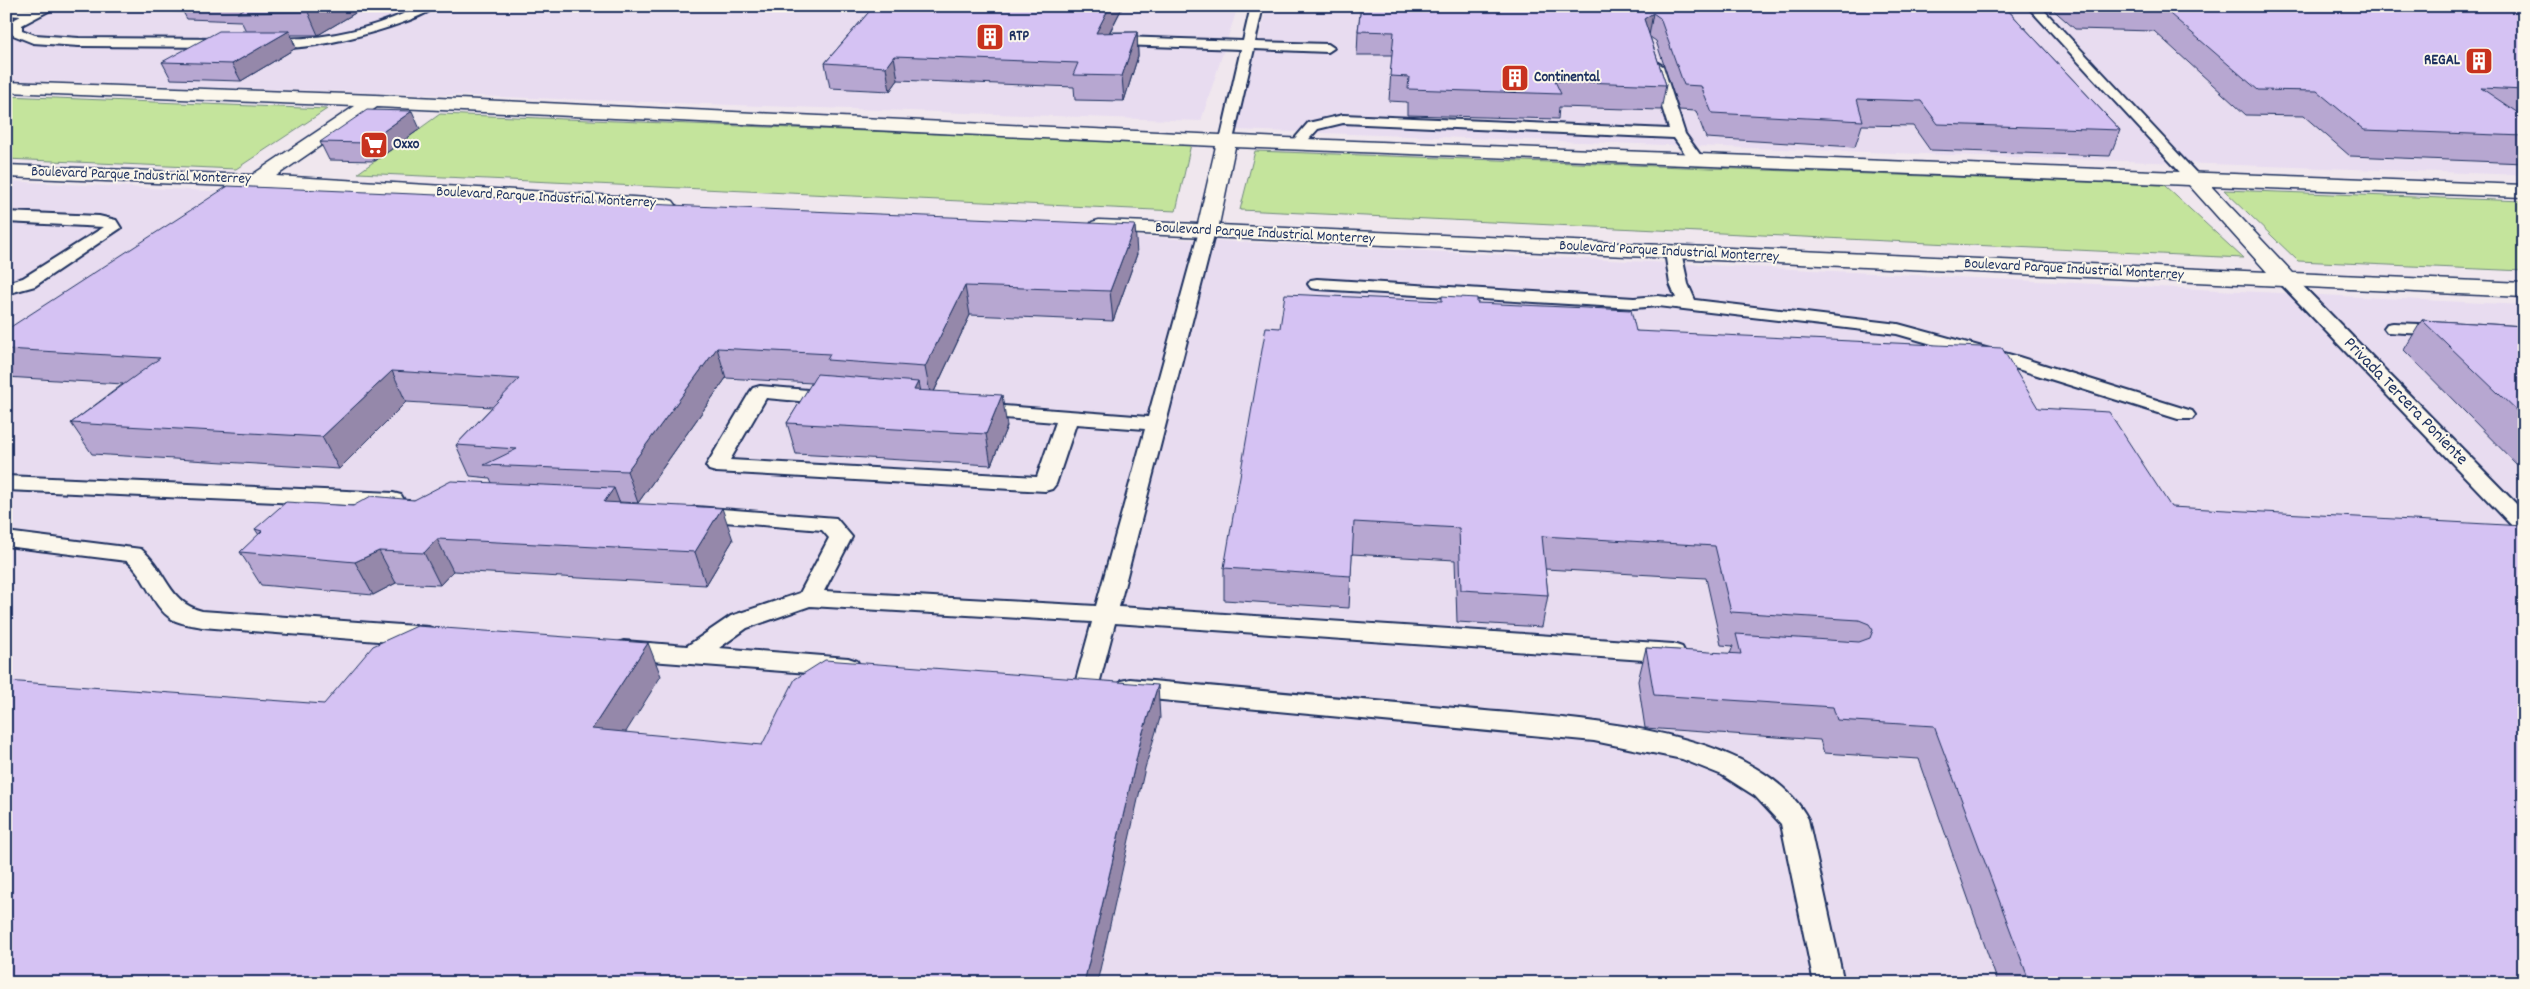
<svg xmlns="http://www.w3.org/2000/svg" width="2530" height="989" viewBox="0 0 2530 989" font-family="Dekko,sans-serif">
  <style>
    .built { fill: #e8dcf0 }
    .green { fill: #c4e49c; stroke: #708a7d }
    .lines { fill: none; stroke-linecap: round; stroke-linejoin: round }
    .lane-casing { stroke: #1b2f5e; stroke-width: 4 }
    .secondary-casing { stroke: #1b2f5e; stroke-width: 3 }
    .lane { fill: #fbf7ec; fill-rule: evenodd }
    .secondary { fill: #fbf7ec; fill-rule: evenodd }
    .wall { fill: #b7a7d1; stroke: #1b2f5e }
    .shaded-wall { fill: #9588aa; stroke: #1b2f5e }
    .building { fill: #d5c2f3; stroke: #1b2f5e }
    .labels { text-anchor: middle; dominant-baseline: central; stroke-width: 4; stroke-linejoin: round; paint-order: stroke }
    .far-poi-label { font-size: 15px; font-weight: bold; fill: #1b2f5e; stroke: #fbf7ec; text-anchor: start }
    .far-street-label { font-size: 15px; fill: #1b2f5e; stroke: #fbf7ec }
    .street-label { font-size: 18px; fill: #1b2f5e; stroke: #fbf7ec }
  </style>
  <rect width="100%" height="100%" fill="#f0e7ee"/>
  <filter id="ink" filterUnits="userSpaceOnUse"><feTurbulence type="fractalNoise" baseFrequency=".02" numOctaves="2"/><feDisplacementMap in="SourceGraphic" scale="10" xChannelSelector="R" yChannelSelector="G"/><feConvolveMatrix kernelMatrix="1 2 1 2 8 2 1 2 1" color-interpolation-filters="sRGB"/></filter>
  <g filter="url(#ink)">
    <!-- built -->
    <path class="built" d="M6,6h1232l-37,115 -1195,-41z
      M1267,6h1257v169l-1288,-45z
      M6,181l2518,124v678h-2518z"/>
    <!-- green -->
    <path class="green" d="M6,96l321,13 -91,60 -230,-10z
      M440,114l751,30 -15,67 -818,-38z
      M1255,151l909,34 79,73 -1003,-48z
      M2224,190l300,11v70l-226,-10z"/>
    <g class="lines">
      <defs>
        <path id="lane" d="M41,6h17l-36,19v5l13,5 44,3 149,1 6,4 -6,4 -149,-1 -46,-3 -20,-8 -4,-7 4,-8 8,-4 -15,-1v-8l28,2z
          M420,6h16c-18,19 -160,56 -176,37 5,-6 35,-4 45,-5 40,-3 79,-14 115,-32z
          M1251,6h12l-8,36 73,2 6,4 -6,4 -74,-3 -22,95 -5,1 -7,-4 21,-92 -121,-4 -6,-4 6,-4 123,4z
          M2027,6h13l159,170 3,3 -3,3h-10z
          M1656,62l7,4 22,68 19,26 -2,3h-10l-18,-25 -331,-15 -25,6 -16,18 -5,1 -7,-4 18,-21 35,-8 326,14 -20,-63z
          M6,212l93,4 17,4 5,8 -86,58 -29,8v-11l17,-5 81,-51 -98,-5z
          M1207,226l8,5 -96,376 554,37 9,3 3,6 -3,6 -9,3 -558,-39 -16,61 -3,6 -9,3 -9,-3 -3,-6 17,-62 -282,-16 -63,22 -28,20 129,10 9,3 3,6 -3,6 -9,3 -224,-17 -9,-3 -3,-6 3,-6 9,-3 63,5 44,-30 69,-23 29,-55 -7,-8 -134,-11 -3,-5 3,-5 8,-2 140,11 16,19 -28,54 272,15 49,-177 -69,-5 -20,60 -4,5 -7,2 -329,-19 -7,-2 -3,-4 44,-74 3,-4 7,-2 72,6 7,2 3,4 -3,4 -7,2 -66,-6 -36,62 307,17 19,-55 -79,-6 -7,-2 -3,-4 3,-4 7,-2 171,13 51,-186z
          M1673,247l8,5 7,32 7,16 203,24 121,33 173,54 3,4 -3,4h-14l-173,-54 -108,-31 -239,-28 -24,2 -317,-19 -6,-1 -3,-4 3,-4 6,-1 317,19 24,-2 18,2 -6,-14 -5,-32z
          M2286,274l6,1 232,237v20l-8,-2 -236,-247 -3,-4 3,-4z
          M2393,323l52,2 6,1 3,4 -3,4 -6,1 -58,-3 -3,-4 3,-4z
          M6,476l387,17 8,2 3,5 -3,5 -8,2 -387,-17z
          M6,532l135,17c25,20 27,54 61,62l227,16 8,3 4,6 -4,6 -8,3 -227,-18c-9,-2 -22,-3 -30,-8 -21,-13 -26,-43 -45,-58l-121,-15z
          M1130,679c108,10 216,20 325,29 77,8 157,11 232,32 44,12 99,37 121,79l36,164h-30l-33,-159 -26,-28 -33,-21 -40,-16 -88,-18 -464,-44 -9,-2 -3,-7 3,-7z"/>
        <path id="secondary" d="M6,82l369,13 953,45 1196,45v12l-313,-11 82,87 231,10v14l-1425,-65 -7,-2 -3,-4 3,-4 7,-2 99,4 18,-78 -839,-39 -101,69 390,23 7,2 3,4 -3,4 -7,2 -410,-24 -250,-10v-12l246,10 103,-69 -349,-14zM1235,147l954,38 78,87 -1048,-47z"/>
      </defs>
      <!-- lane casing -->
      <use href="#lane" class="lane-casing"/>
      <!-- secondary casing -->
      <use href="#secondary" class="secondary-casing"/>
      <!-- lane -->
      <use href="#lane" class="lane"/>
      <!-- secondary -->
      <use href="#secondary" class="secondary"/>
    </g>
    <!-- wall -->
    <path class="wall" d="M115,6h252l-49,29h-27l5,13 -55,33 -70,-2 -9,-17 84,-31 -5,-10 -54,-2 -4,-7 -67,-3z
      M868,6h255l-13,26h27l1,24 -14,45 -49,-1 -1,-13 -176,-7 -8,11 -60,-3 -5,-25 44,-51z
      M1361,6h643l116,124 -10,26 -180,-6 -17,-24 -51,-1 -7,22 -149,-9 -10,-27 -17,-1 -23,-69 -6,-4 16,48 -5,25 -102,-3 -1,12 -151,-4v-13l-18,-1 3,-46h-35l1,-24z
      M2049,6h475v110h-2l2,1v46l-174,-7 -46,-40 -58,-1 -92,-84 -79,-2z
      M420,129l-45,32 -46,-1 -9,-18z
      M1137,254l-24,67 -143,-6 -36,77 73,34 -16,39 -195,-11 -9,-31 25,-40 -86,-5 -88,125 -19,-1 114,38 -27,45 -253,-14 -13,14 -44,-2 -23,12 -112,-10 -21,-33 19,-17 -4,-6 98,-23 61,-6 78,-17 -2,-5 -20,-2 -14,-31 36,-38 -86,-5 -67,67 -247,-15 -21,-31 52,-39 -117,-7v-47z
      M1477,303l159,28 402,77 133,99 353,476h-526l-79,-224 -95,-6 -4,-13 -175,-12 -7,-47 8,-33 84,6 3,-8 -12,-1 -15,-67 -161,-9 3,26 -6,32 -85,-5 -2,-62 -103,-6 -3,54 -125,-8v-32l56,-240z
      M2422,320l102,6v146l-120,-122z"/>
    <!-- shaded-wall -->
    <path class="shaded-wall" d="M318,6h49l-49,29 -10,-23z
      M1110,6h13l-26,50 -1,-23z
      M1653,13l-4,23 -5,-17z
      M289,31l7,17 -55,33 -9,-17z
      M1137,32l1,24 -14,45 -2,-25z
      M894,56l4,24 -8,11 -4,-24z
      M412,111l8,18 -45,32 -8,-18z
      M1135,225l2,29 -24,67 -3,-30z
      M965,286l5,29 -39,83 -6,-31z
      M717,348l9,30 -88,125 -11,-32z
      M392,371l14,31 -67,67 -17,-32z
      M918,382l6,31 -10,-23z
      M1002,395l5,31 -16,39 -5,-31z
      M614,488l12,32 -22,-18z
      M722,508l11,32 -27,45 -11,-33z
      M437,539l16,32 -13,14 -16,-32z
      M379,551l17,32 -23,12 -18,-33z
      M648,643l13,33 -54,86 -15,-33z
      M1158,685l2,33 -15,50 -48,215h-13l58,-248z"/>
    <!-- building -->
    <path class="building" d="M249,6h69l-10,6 -71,1z
      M874,6h236l-14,27 41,-1 -15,44 -49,-1 5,-12 -184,-7 -8,11 -61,-4z
      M1361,6h643l116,124 -182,-6 -17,-23 -64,-2 6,22 -151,-8 -11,-27 -17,-1 -24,-67 -7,-5 -9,6 22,66 -111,-4 6,13 -153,-5 1,-12 -19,-1 4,-44 -36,-1z
      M2087,6h437v84l-43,-2 43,29v19l-160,-6 -47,-39 -59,-1 -95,-82z
      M219,31h70l-57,33 -70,-2z
      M367,110l45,1 -45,32 -47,-1z
      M228,186l907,39 -25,66 -145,-5 -40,81 -98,-7 3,-6 -113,-6 -90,123 -143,-6 33,-16 -61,-4 63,-66 -127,-8 -70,66 -251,-14 89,-65 -154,-9v-19z
      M1285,294l157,7v-5l35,2v5l154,7 5,21 366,17 36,60 71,4 62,95 353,19v457h-494l-96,-257 -97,-6 -4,-13 -179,-12 -8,-47 95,6 -5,-20 123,8 11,-4 3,-8 -4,-6 -10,-4 -128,-8 -16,-66 -173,-10 6,59 -87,-5 -2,-62 -105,-6 -3,54 -127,-8 42,-241 14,1z
      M2422,320l102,6v92z
      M817,374l101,8 -4,8 88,5 -16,39 -199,-11z
      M451,481l163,7 -10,14 118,6 -27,44 -258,-13 -13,14 -45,-2 -24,11 -115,-10 22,-21 -7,-2 31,-27 67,4 18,-10 43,4z
      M417,626l231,17 -56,86 170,16 33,-66 30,-19 333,25 -16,50 -58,248h-1078v-302l318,23 49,-58z"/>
  </g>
  <!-- icons -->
  <defs>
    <symbol id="building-square" viewBox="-11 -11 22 22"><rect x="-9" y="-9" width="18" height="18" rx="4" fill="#c8321e" stroke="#fbf7ec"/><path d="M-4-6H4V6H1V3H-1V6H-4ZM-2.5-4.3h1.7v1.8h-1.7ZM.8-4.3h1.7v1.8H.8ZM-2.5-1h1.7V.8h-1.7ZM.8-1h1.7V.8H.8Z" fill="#fff"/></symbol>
    <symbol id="supermarket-square" viewBox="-11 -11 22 22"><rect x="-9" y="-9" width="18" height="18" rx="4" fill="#c8321e" stroke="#fbf7ec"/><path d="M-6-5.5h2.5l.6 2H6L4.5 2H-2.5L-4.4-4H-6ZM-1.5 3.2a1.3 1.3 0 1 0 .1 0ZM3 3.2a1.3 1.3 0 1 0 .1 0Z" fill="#fff"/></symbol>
  </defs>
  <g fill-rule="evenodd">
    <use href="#building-square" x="974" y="21" width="32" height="32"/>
    <use href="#building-square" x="2463" y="45" width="32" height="32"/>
    <use href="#building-square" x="1499" y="62" width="32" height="32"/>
    <use href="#supermarket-square" x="358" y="129" width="32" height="32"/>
  </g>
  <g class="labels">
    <!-- far-poi labels -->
    <g class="far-poi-label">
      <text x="1009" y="37">RTP</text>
      <text x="2460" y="61" text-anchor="end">REGAL</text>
      <text x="1534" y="78">Continental</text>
      <text x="393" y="145">Oxxo</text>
    </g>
    <!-- far-street labels -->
    <g class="far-street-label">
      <text transform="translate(141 176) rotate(2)">Boulevard Parque Industrial Monterrey</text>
      <text transform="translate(546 198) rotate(3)">Boulevard Parque Industrial Monterrey</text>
      <text transform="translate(1265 234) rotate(3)">Boulevard Parque Industrial Monterrey</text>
      <text transform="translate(1669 252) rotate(3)">Boulevard Parque Industrial Monterrey</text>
      <text transform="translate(2074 270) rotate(3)">Boulevard Parque Industrial Monterrey</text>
    </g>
    <!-- street labels -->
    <g class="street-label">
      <text transform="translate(2405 402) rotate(46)">Privada Tercera Poniente</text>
    </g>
  </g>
  <!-- margin -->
  <rect width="2530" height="989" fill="none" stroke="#fbf7ec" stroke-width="25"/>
  <rect x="12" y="12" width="2505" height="964" fill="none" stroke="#1b2f5e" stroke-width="2" filter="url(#ink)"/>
</svg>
